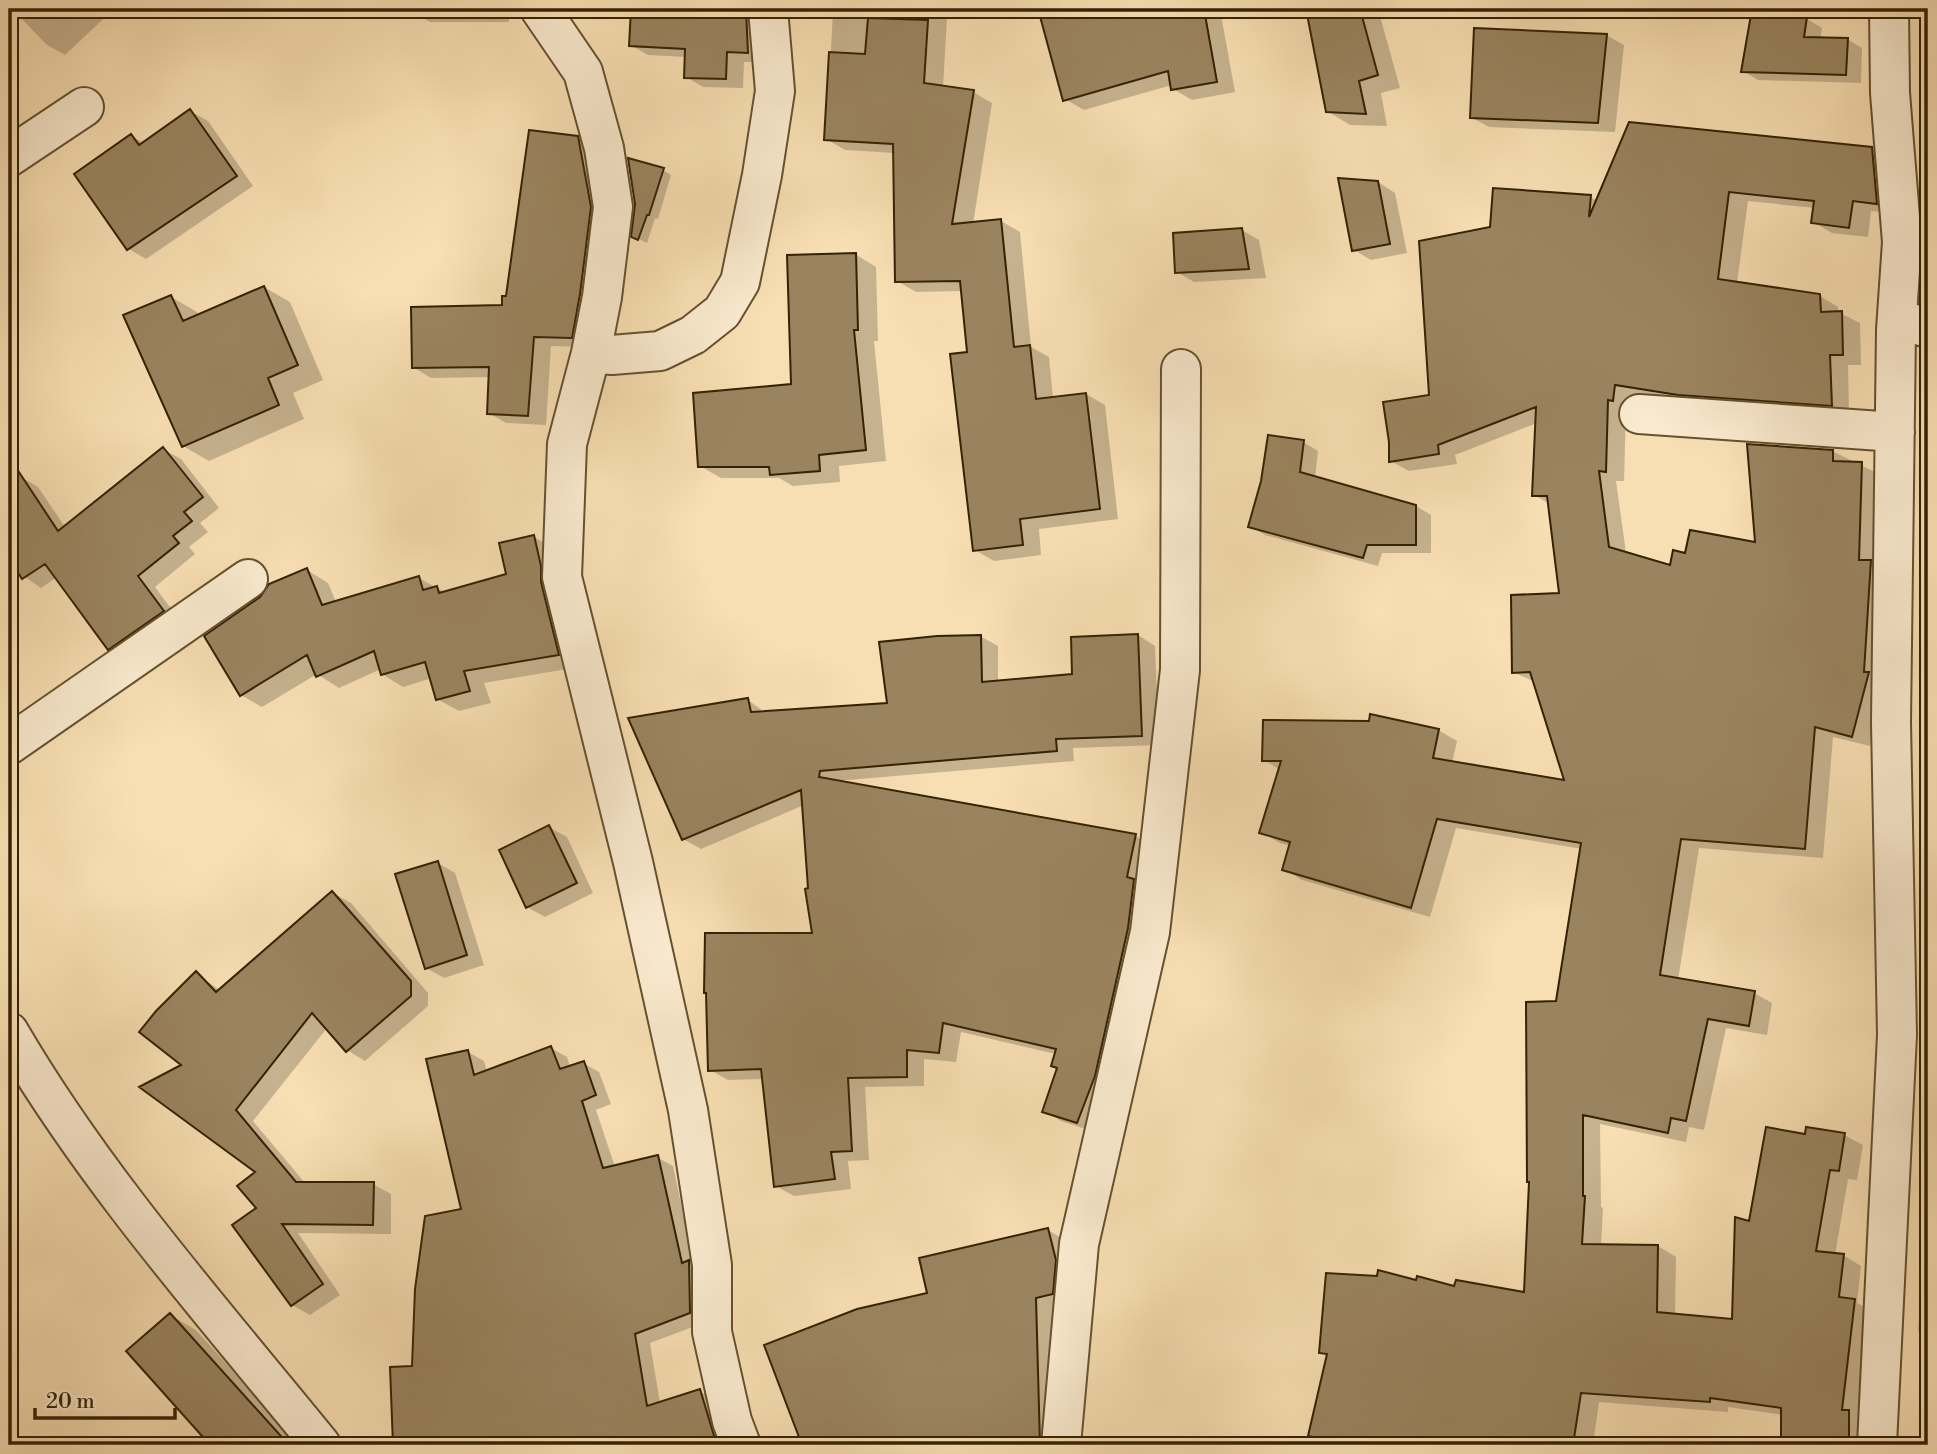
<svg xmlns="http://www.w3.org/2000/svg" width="1937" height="1454" viewBox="0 0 1937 1454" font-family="'Libre Bodoni',serif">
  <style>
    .shadow { fill: #0003 }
    .building { fill: #9a845f; stroke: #342205; stroke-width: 2 }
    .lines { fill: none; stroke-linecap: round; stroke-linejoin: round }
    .minor-casing { stroke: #655130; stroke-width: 42 }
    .minor { stroke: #faeace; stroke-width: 38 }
  </style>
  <rect width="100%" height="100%" fill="#f8dfb3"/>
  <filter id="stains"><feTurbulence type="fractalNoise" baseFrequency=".00286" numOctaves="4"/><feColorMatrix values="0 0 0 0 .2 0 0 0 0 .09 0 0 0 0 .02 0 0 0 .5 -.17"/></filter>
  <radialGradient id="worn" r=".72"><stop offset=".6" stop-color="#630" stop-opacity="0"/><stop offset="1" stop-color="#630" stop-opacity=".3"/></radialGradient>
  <!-- shadow -->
  <path class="shadow" d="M12,9h102l-49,46 -18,-10z
    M274,9h22l-15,4z
    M413,9h96v13h-79l-17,-10z
    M633,9h134l-2,53h-21l-1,26 -40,-1 -17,-10 1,-20 -39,-2 -17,-10z
    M827,9h393l15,83 -43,8 -19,-11 -1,-4 -88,25 -19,-11 -24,-85 -94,3 -4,70 30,5 19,11 -19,121 28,-3 19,11 11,115 18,10 4,41 33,-4 19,11 13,114 -79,10 2,26 -47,6 -19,-11 -6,-196 -6,-63 -47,1 -19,-11 -2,-128 -50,-3 -19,-11 7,-127z
    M1308,9h97l-25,7 20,72 -19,5 6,33 -37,-1 -23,-14z
    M1807,19l15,9 -2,11h27l15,9 -1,35 -103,-3 -15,-9z
    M1606,35l18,10 -9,87 -126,-5 -18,-10z
    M190,111l18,10 45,65 -107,73 -17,-10 -53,-75 55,-38 13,7z
    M578,138l17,10 13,70 -19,129 -38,-1 -5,79 -40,-2 -17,-10 2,-36 -60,1 -18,-11 91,-60z
    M1872,148l18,11 5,54 -24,-2 -3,26 -36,-4 -19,-11 2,-14 -67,-7 -11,82 83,13 18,11v5l22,11 1,42h-13l1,50 -151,-11 -65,-9 -2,15h-5l-2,71h-8l10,72 46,14 15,-12 70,-11 75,-93 47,23 7,210 -16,62 -37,-9 -10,121 -124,-10 -21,132 76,13 18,10 -5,32 -41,-7 -22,102 -15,-3 -3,15 -86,-18 1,83 2,1 -2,38h57l18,11 -1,58 59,5 17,-97 55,-87 38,-1 19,10 -6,35 -9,-1 -13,76h8l18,11 -4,37 15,8 -6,134h-83v-30l-55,-8v5l-129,-10 -6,43h-266l-17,-10 18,-79 -7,-4 135,-63 69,5 32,-291 25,-154 -126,-21 -26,89 -128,-37 -18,-11 7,-23 -11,-3 -19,-11 19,-62 -16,-10 174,-30 19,11 -5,22 115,19 -32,-100 -22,-10 48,-78 -11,-90 -16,-9 3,-72 -82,32 2,9 -48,7 -18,-10 40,-64 61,-169 98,-31 8,4z
    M663,170l8,5 -13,44 -3,-1 -8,25 -14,-7z
    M1378,182l17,11 12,60 -36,7 -17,-10z
    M1242,230l17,10 7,38 -72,4 -17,-10z
    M855,254l21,13 2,74h-4l12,120 -47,5 1,16 -47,4 -14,-8h-58l-21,-12 93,-80z
    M264,287l26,15 33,78 -30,13 11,26 -95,42 -26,-15 -12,-149 26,15 2,4z
    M9,381l9,18 -9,5z
    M1303,442l15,9 -3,27 101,28 15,9v38h-49l-4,13 -113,-31 -15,-9z
    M163,449l18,10 38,49 -19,15 8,9 -19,15 6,7 -40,33 25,34 -54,38 -17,-11 -52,-71 -16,11 -19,-13 -13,8v-98l12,-8 17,10 27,40z
    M534,537l21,12 24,118 -95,16 7,20 -32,8 -22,-12 -5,-21 -29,9 -21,-13 -1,-5 -42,19 -22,-14 -55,33 -21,-12 66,-125 21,13 8,19 83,-24 27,15 62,-18z
    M1138,635l17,11 4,99 -86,3 1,13 -239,20 300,55 18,10 -58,286 -34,-11 -17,-10 14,-43 -2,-14 -95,-22 -5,30 -32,-3v27l-59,1 4,73 -21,1 3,28 -57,7 -18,-10 -12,-107 -36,1 -18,-10 104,-135 -10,-130 -103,44 -18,-10 65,-139 18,13 123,-9 91,-68 18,10v36l76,-6z
    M549,827l18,10 26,56 -48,24 -18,-10z
    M438,863l17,10 29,92 -40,13 -18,-10z
    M333,893l18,10 77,90v13l-63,55 -18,-11 -20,-22 -74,93 52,62 68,1 18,10v40l-93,-1 42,62 -30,20 -18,-10 -34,-97v-36l-74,-107 12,-91 24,16z
    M551,1048l16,9 3,10 13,-4 16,9 12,32 -15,6 19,57 42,-10 16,9 33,156 -56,21 10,60 39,-12 16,9 15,45h-335l-3,-76 21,-1 50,-158 5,-158 16,9 3,11z
    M1048,1230l22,13 -10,202h-256l-38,-99 163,-52z
    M1921,1291l7,1v45l-10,-6z
    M170,1315l26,15 104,115h-88l-83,-94z"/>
  <!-- building -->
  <path class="building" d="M631,9h115l2,44 -21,-1 -1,27 -42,-1 1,-29 -56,-3z
    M1038,9h166l13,73 -46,8 -3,-19 -105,30z
    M1306,9h54l18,66 -19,6 7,33 -40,-2z
    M1752,9l55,8 -3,20 44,1 -2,37 -105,-3z
    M868,18l60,2 -4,63 50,7 -22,134 49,-5 13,128 16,-2 6,54 50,-6 14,116 -80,10 3,26 -50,6 -23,-197 17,-2 -7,-71 -65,1 -2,-138 -69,-4 5,-88 36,2z
    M1474,28l133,6 -9,89 -128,-5z
    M190,109l47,67 -110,74 -53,-76 57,-40 8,11z
    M1629,122l243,25 5,57 -24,-3 -4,27 -38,-5 3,-22 -85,-9 -11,87 102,15 1,18 21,-1 1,44h-13l2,51 -154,-11 -63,-10 -2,16 -5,-1 -2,72 -7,-1 10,76 61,18 3,-15 12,3 5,-23 65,12 -8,-98 86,6v11l29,1 -3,98h12l-7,112h5l-17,65 -37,-10 -10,122 -124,-10 -21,136 95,16 -6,35 -41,-7 -22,102 -15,-3 -3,15 -85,-18v81h2l-3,48 76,1 -1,67 75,7 3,-102 14,4 17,-94 39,7 1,-7 39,6 -6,38 -9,-1 -14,81 28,3 -5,43 16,2 -13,111h7v35h-68v-37l-71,-10v4l-129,-9 -8,52h-223l-42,-9 19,-82 -8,-1 7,-80 51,3 1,-6 38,10 1,-4 37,10 2,-6 68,12 5,-110h-2l-1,-180 30,-1 25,-158 -144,-24 -26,89 -129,-38 8,-28 -31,-9 22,-72h-19l1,-41 106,1 1,-7 69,15 -6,29 131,22 -34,-108 -18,1 -1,-78 48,-2 -12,-97h-15l4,-89 -98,38 1,9 -50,8v-20l-6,-40 46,-7 -10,-154 71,-14 3,-39 98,7 -2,22z
    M529,130l49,6 13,71 -11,87 -8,44 -38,-1 -6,79 -41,-2 2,-47 -77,1 -1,-61 91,-2v-9h4z
    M628,158l36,10 -15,47h-2l-9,25 -7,-3 4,-33z
    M1338,178l40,3 12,63 -38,7z
    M1242,228l7,41 -74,4 -2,-40z
    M856,253l2,77h-4l12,120 -47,5 1,16 -50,4 -1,-8h-71l-5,-74 98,-9 -4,-129z
    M264,286l34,79 -30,13 11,27 -97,42 -59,-132 48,-20 12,26z
    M1268,435l36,5 -4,32 116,33v40h-49l-4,13 -115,-31 13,-46z
    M163,447l40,50 -19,15 8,9 -19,15 6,7 -41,33 26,35 -56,39 -63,-86 -23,15 -13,-21v-101l49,74z
    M534,535l7,31v16l18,73 -95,16 6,20 -34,9 -11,-38 -44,13 -7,-24 -58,26 -9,-22 -67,41 -36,-60 56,-39 9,-13 38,-16 15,37 97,-29 4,14 14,-4 2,7 67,-19 -7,-31z
    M1138,634l4,102 -86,3 1,12 -237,20 -1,6 317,57 -9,43 7,2 -6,49 -33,148 -18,47 -35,-11 15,-44 -6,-2 5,-17 -113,-26 -4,30 -32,-3v27l-59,1 4,73 -21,1 4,27 -61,8 -13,-118 -53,2 -2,-78h-2l1,-60h107l-7,-44 3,-1 -7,-98 -119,50 -54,-122 120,-20 3,14 136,-9 -8,-61 58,-6 44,-1 1,47 90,-8 -1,-37z
    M549,825l28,58 -51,25 -27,-58z
    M438,861l29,94 -42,14 -30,-95z
    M332,891l79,90v15l-65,56 -34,-39 -76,97 60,72h78l-1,43 -91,-1 41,60 -32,22 -59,-81 24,-17 -19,-22 18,-14 -116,-85 42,-22 -42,-33 17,-21 40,-40 20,21z
    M551,1046l9,23 24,-8 12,34 -14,6 21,67 55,-13 24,108 7,-3 1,53 -55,21 12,72 53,-17 15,50 -19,6h-303l-3,-78 22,-1 3,-77 10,-73 36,-7 -35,-150 42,-9 6,25z
    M1048,1228l8,32 -3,34 -17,4 4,147h-238l-38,-100 93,-36 70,-16 -8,-35z
    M170,1313l119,132h-79l-84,-94z"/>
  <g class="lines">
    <defs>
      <path id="minor" d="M540,9l43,63 21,76 9,59 -11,90 -11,56
        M9,157l75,-50
        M1897,319l31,9
        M1639,414l256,18
        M9,745l239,-166
        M9,1032c87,149 204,280 312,413
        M741,1445l-9,-24 -20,-89v-67l-24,-155 -55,-248 -71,-285 5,-133 24,-91 21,2 48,-4 33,-16 29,-23 18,-30 22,-107 13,-84 -7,-82
        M1061,1445l18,-201 71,-312 30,-262 1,-301
        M1877,1445l20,-410 -6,-313 5,-392 6,-88 -12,-149 -1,-84"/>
    </defs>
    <!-- minor casing -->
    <use href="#minor" class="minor-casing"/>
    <!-- minor -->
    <use href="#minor" class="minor"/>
  </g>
  <!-- margin -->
  <rect width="1937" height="1454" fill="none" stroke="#f8dfb3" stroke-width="35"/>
  <rect x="10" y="10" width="1916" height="1433" fill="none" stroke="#342205" stroke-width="3.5"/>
  <rect x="18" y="18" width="1902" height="1419" fill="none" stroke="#342205" stroke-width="2"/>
  <!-- scale -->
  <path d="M35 1408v10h140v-10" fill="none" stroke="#342205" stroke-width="3.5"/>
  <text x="46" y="1408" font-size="21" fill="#342205" stroke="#faeace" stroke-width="5" paint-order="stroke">20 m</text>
  <rect width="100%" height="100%" filter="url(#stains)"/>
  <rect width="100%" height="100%" fill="url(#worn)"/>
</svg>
